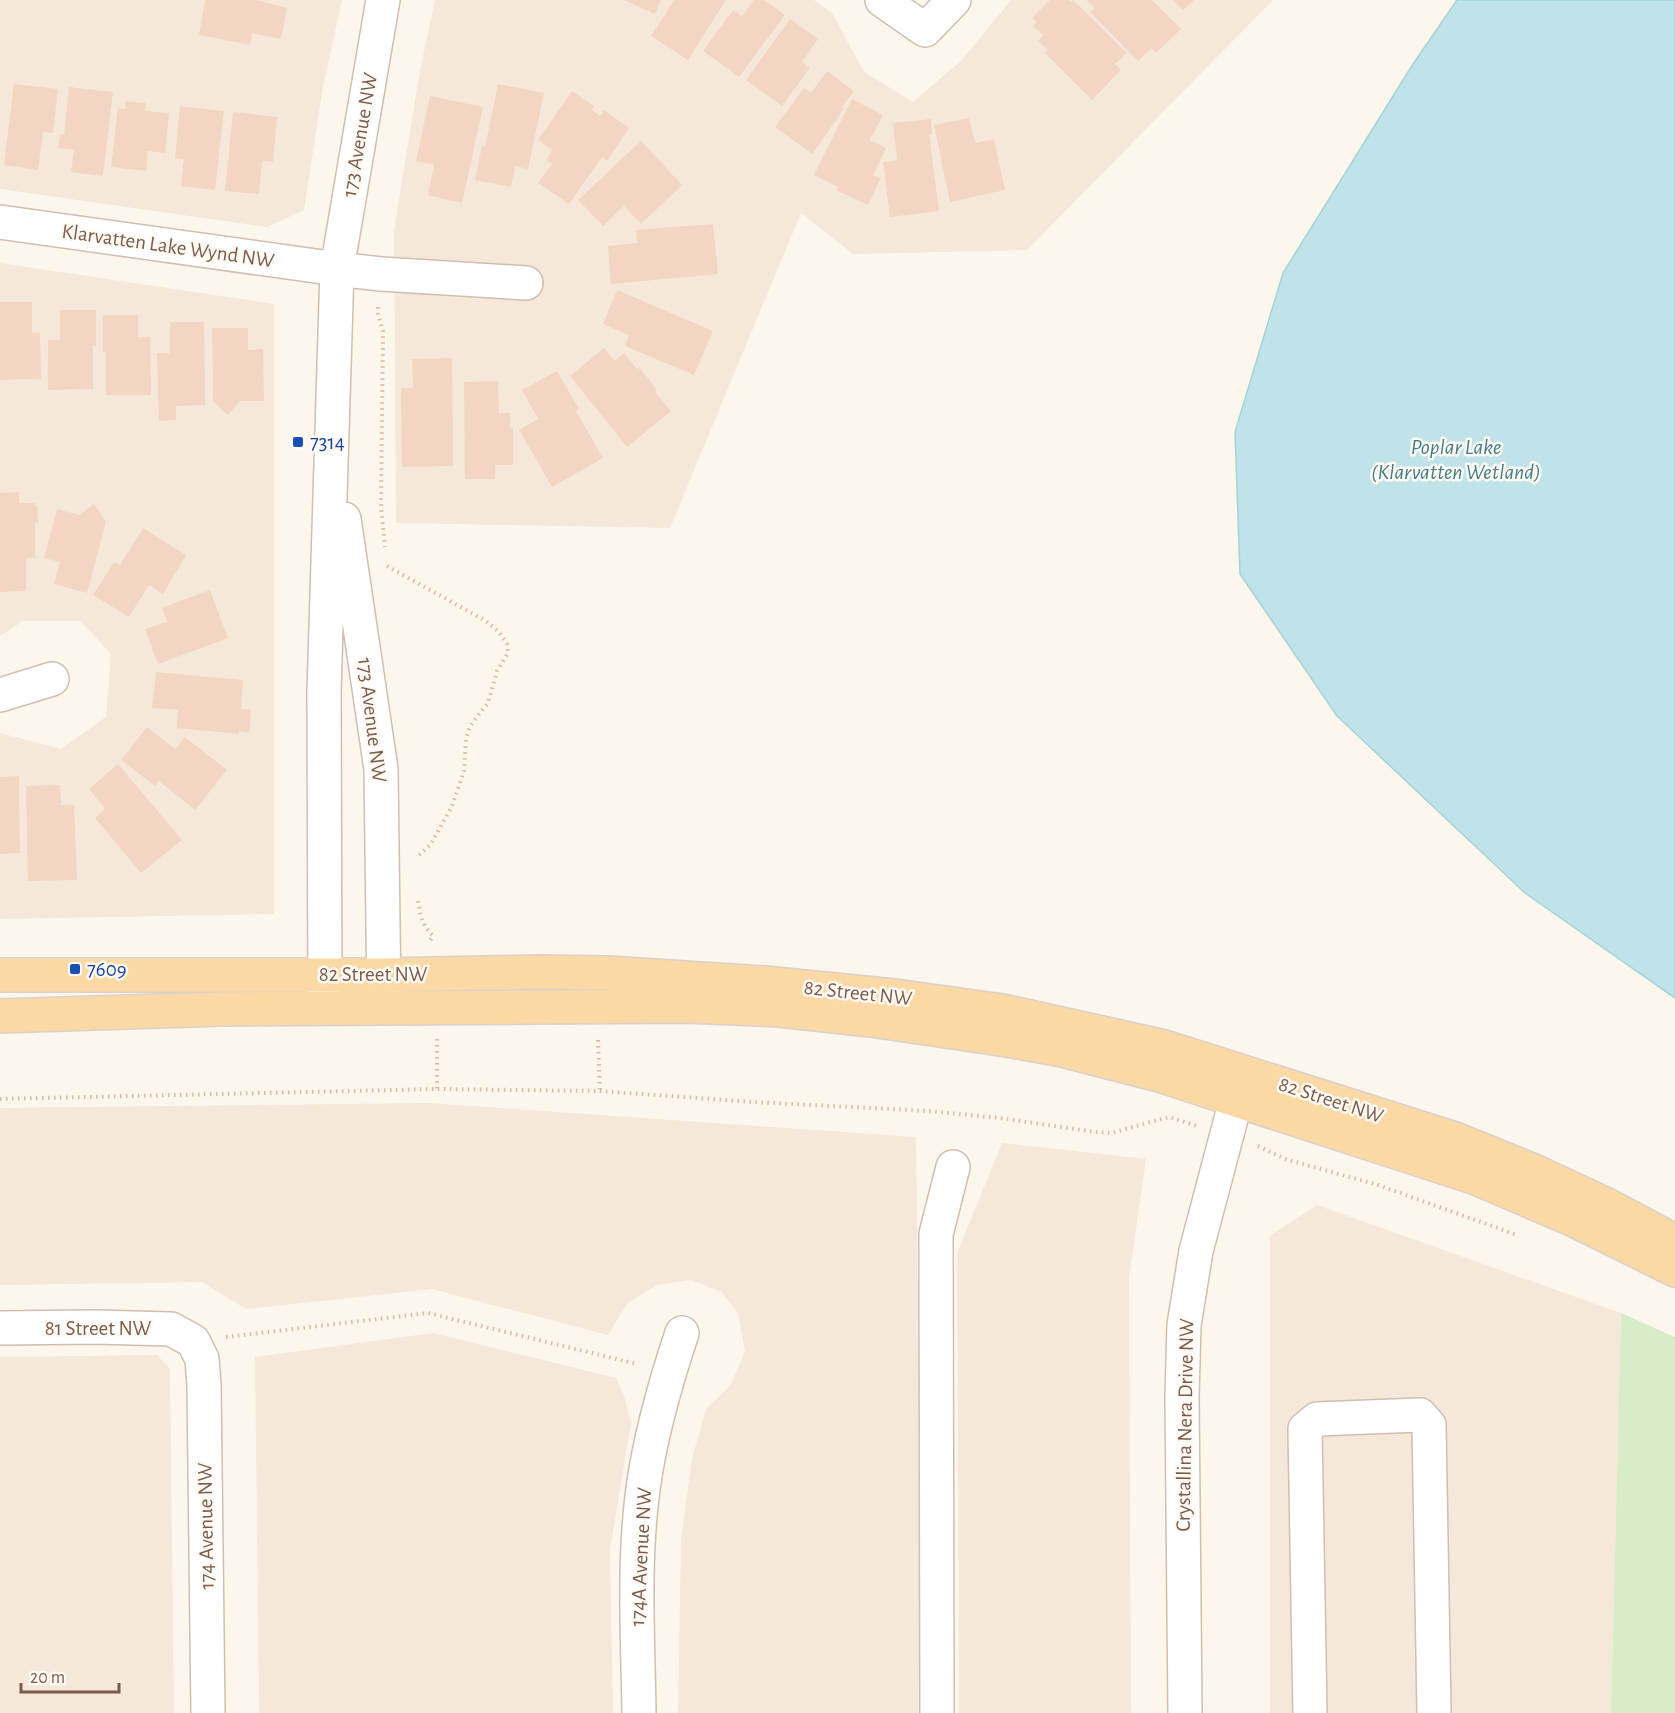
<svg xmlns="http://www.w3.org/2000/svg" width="1675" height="1713" viewBox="0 0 1675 1713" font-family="'Alegreya Sans',sans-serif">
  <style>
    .residential { fill: #f5e8da }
    .green { fill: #d8ecc9 }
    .water { fill: #bfe3e8; stroke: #a5d3da; stroke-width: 1.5 }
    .building { fill: #f3d5c3 }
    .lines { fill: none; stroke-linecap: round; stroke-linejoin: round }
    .minor-casing { stroke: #d1beb0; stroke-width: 36 }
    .major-casing { stroke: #dad1cd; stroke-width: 36 }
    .path { stroke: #d9b8a5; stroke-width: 4; stroke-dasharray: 1.5 4.5; stroke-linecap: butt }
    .minor { stroke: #fff; stroke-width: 33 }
    .major { stroke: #fbd9a5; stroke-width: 33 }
    .transit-dot { fill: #1a4fb4; stroke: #fffaf3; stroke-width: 2 }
    .labels { text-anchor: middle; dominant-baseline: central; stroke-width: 5; stroke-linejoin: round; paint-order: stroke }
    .street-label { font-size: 21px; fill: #7a5c4d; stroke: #fffaf3 }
    .transit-label { font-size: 21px; fill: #164399; stroke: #fffaf3; text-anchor: start }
    .water-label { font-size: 22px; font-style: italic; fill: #437c86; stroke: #fffaf3 }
  </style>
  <rect width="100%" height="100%" fill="#fdf6ec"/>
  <!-- residential -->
  <path class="residential" d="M0,0h342l-20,92 -18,118 -37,17 -267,-38z
    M435,0h379l18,13 32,59 49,30 48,-41 50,-61h262l-246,250 -174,4 -52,-41 -131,315 -274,-5 -2,-292 26,-161z
    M0,263l274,41v610l-274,5v-186l61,16 45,-32 5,-63 -31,-33h-57l-23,15z
    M429,1103l487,34 7,576h-245l3,-174 11,-80 14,-50 24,-23 15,-34 -7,-39 -16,-21 -31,-12 -35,5 -29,19 -19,31 -176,-46 -186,20 -44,-27 -202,3v-177z
    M1002,1143l144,16 -17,120 2,434h-172l-2,-460z
    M1317,1205l304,108 -10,400h-341v-477z
    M433,1333l183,45 8,18 7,27 -21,127 3,163h-354l-4,-356z
    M157,1355l13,14 4,344h-174v-356z"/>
  <!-- green -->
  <path class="green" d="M1621,1313l54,24v376h-64z"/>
  <!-- water -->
  <path class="water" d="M1457,0h218v998l-150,-105 -188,-177 -97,-142 -5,-142 48,-159 130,-209z"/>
  <!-- building -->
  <path class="building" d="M205,0h51l31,8 -6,31 -29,-6 -2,12 -51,-10z
    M624,0h37l-6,14z
    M674,0h52l-38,60 -37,-24z
    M754,0h10l21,15 -46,62 -36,-26 30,-41 9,6z
    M1050,0h19l2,2 2,-2 54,53 -12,11 6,6 -29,30 -47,-47 3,-3 -10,-9 5,-6 -10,-9 4,-4 -5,-4z
    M1087,0h65l29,29 -25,24 -5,-5 -13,13 -48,-49 5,-4z
    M1173,0h21l-11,10z
    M790,19l28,20 -16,23 8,6 -28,38 -36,-26z
    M827,71l27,20 -12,16 2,2 -32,45 -37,-27 29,-39 7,5z
    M14,84l44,5 -5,44 -10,-1 -5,38 -34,-5z
    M498,84l46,9 -16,76 -13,-3 -4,21 -36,-7 7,-34 3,1z
    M69,87l44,5 -10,84 -32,-4 3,-22 -16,-2 2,-14 4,1z
    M572,91l22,15 -2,4 8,6 4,-6 25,18 -22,33 -5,-4 -33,47 -31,-21 14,-19 -6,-4 6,-10 -14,-10z
    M430,96l53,11 -21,96 -34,-8 6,-30 -18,-4z
    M852,99l31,16 -13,25 16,8 -13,27 8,3 -13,27 -32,-15 2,-3 -24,-12z
    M125,101l21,2 -1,8 24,2 -4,40 -17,-2 -2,20 -35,-4 7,-59 7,1z
    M180,106l44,5 -9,79 -34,-4 3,-27 -9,-1z
    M233,112l44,5 -4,45 -11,-1 -3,33 -34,-3z
    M969,118l6,25 19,-4 11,51 -55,12 -16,-77z
    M931,119l1,15h-3l10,77 -49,6 -7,-55 14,-2 -4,-37z
    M641,141l41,44 -41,39 -17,-18 -21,20 -25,-26z
    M713,224l5,50 -107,10 -3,-38 29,-3 -1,-13z
    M617,290l96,41 -19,44 -69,-29 4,-11 -26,-11z
    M0,302h32v31h8l1,46 -41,1z
    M60,310h36v36h-3v43l-45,1v-50h12z
    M103,315h35v22h12l1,58h-45v-43h-3z
    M170,322h34l1,83 -29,1v14l-17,1 -2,-68h13z
    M212,328h36v22l15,-1 1,52h-24l-12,14 -15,-14z
    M604,348l11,13 9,-8 13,16 3,-1 17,22 -2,2 16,19 -44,36 -57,-71z
    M452,358l1,108 -51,1 -1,-79h12l-1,-29z
    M557,371l22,38 -3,2 27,47 -51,29 -33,-57 19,-11 -16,-29z
    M498,381l1,32h11v16l3,-1v37h-18v14h-30l-1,-97z
    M19,492v11h16v3h2l1,17h-3v35h-9v33l-26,1v-99z
    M94,504l12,18 -19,71 -33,-9 6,-22 -16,-4 13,-49 22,6z
    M143,528l43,27 -23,39 -14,-9 -20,32 -36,-22 21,-33 6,3z
    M210,590l18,48 -70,26 -13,-35 22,-7 -5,-14z
    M156,672l87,8 -2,29 10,1 -2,23 -10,-2v3l-62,-6 1,-18 -26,-2z
    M147,727l28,22 10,-12 42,33 -32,40 -36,-29 -4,5 -34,-26z
    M118,764l64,76 -41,33 -46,-55 10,-9 -16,-20z
    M19,776l1,77 -20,1v-77z
    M60,785l1,20h13l3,75 -49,1 -2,-95z"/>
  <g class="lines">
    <defs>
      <path id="minor" d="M882,0l43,30 29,-30
        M0,222l337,47 44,5 145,9
        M344,519l37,250 3,233
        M0,695l52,-16
        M325,1002l-1,-310 13,-423 46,-269
        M0,1328l95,-1 76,2 22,12 9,18 2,26 4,328
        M639,1713c-1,-74 -6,-150 4,-224 7,-53 22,-105 39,-156
        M937,1713l-1,-479 17,-67
        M1185,1713l-3,-316 2,-72 12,-74 40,-151 9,-26
        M1310,1713l-5,-284 12,-10 103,-4 9,10 5,288"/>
      <path id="major" d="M0,975h384l156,-3 68,1 157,10 130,13 108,15 158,35 294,93 79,32 71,33 70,37
        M0,1016l222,-7 464,-3 93,4 92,10 136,20 55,10 97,25 317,103 98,42 101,50"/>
    </defs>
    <!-- minor casing -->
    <use href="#minor" class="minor-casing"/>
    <!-- major casing -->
    <use href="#major" class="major-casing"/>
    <!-- path -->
    <path class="path" d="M378,307v7l5,17 -2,175 4,41
      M387,566l99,55 13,11 8,12 1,9 -11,18 -9,32 -18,23 -4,13 -2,32 -12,35 -21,38 -14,13
      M418,901c2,14 4,24 15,35l-4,6
      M437,1039v50
      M598,1040l2,51
      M0,1099l437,-10 163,2 153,11 176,9 70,7 97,14 15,1 58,-16 28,9
      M1258,1146l27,13 93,26 139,50
      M226,1337l202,-24 209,51"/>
    <!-- minor -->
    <use href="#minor" class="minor"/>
    <!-- major -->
    <use href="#major" class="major"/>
  </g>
  <!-- markers -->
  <g class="transit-dot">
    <rect x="292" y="436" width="12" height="12" rx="3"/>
    <rect x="69" y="963" width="12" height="12" rx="3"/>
  </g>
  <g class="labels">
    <!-- street labels -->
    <g class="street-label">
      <text transform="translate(360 135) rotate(-80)">173 Avenue NW</text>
      <text transform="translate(168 246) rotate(8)">Klarvatten Lake Wynd NW</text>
      <text transform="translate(372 720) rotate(83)">173 Avenue NW</text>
      <text x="373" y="974">82 Street NW</text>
      <text transform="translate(858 993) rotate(6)">82 Street NW</text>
      <text transform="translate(1331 1100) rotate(18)">82 Street NW</text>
      <text x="98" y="1328">81 Street NW</text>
      <text transform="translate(1185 1425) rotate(-89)">Crystallina Nera Drive NW</text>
      <text transform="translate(206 1526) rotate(-91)">174 Avenue NW</text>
      <text transform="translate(641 1557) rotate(-87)">174A Avenue NW</text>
    </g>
    <!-- transit labels -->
    <g class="transit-label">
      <text x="310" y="442">7314</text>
      <text x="87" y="969">7609</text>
    </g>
    <!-- water labels -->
    <g class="water-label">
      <text x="1456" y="447">Poplar Lake<tspan x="1456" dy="25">(Klarvatten Wetland)</tspan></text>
    </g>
  </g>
  <!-- scale -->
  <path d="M21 1683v9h98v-9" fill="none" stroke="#7a5c4d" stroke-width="3"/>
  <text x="30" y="1683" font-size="18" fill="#7a5c4d" stroke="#fffaf3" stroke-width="4.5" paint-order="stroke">20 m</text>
</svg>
